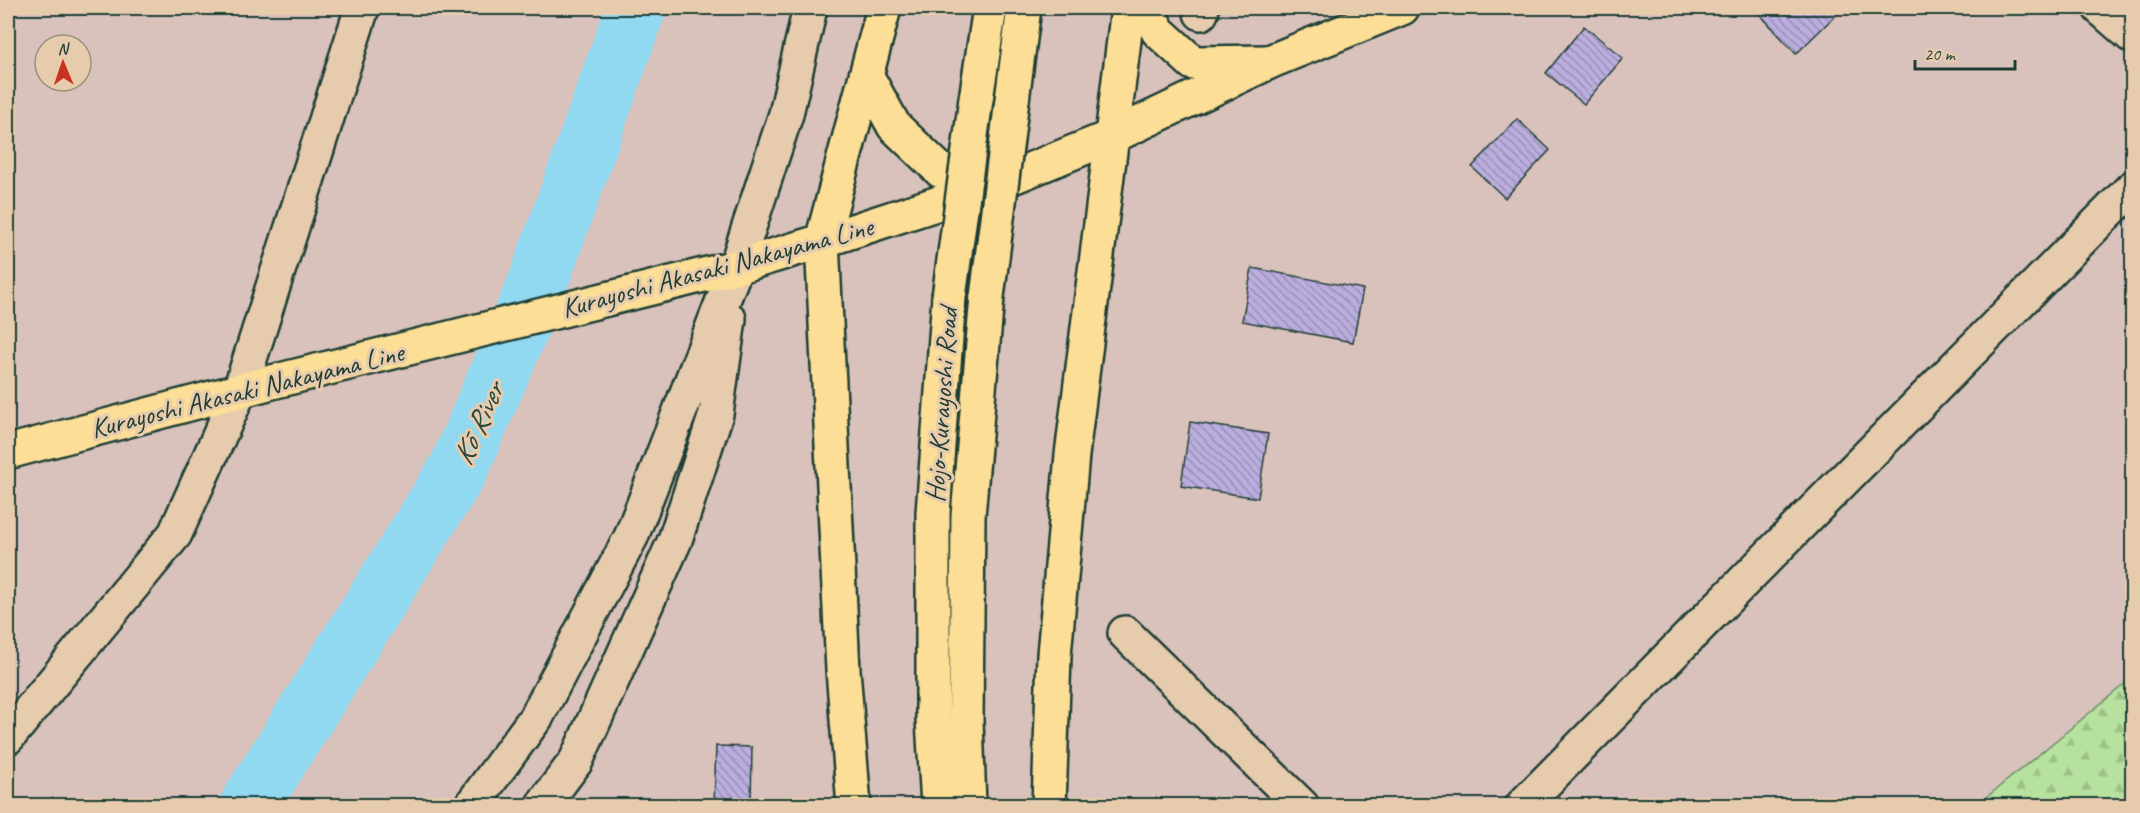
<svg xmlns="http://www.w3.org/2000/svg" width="2140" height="813" viewBox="0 0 2140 813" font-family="Caveat,sans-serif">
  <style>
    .forest { fill: url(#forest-firs); stroke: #6b8f69; stroke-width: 1.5 }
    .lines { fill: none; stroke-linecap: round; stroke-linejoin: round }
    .river { stroke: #90d9f1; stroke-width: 60 }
    .building { fill: url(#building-back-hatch); stroke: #1f3d34; stroke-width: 1.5 }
    .minor-casing { stroke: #1f3d34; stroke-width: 38 }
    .primary-casing { stroke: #1f3d34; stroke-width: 38 }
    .motorway-casing { stroke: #1f3d34; stroke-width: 38 }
    .minor { stroke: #e6cbad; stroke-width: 33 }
    .primary { stroke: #fcde96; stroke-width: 33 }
    .motorway { stroke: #fcde96; stroke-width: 33 }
    .motorway-bridge-casing { stroke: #1f3d34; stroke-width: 38; stroke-linecap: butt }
    .motorway-bridge { stroke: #fcde96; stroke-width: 33 }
    .labels { text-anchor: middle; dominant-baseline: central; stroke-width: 6; stroke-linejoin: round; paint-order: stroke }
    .street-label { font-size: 28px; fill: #1f3d34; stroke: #e6cbad }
    .water-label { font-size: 30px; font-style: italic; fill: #25453d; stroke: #e6cbad }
  </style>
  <defs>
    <pattern id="forest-firs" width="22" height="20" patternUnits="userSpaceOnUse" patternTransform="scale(1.5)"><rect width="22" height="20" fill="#b7e19e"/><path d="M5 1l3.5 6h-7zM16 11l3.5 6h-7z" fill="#9dc289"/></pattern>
    <pattern id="building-back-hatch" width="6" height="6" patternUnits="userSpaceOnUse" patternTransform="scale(1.5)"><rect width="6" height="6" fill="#bbaedf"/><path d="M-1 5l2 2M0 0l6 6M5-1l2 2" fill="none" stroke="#978fb6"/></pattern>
  </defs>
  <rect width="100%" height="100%" fill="#d9c2bc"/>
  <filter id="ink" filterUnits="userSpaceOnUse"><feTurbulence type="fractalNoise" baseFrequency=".0167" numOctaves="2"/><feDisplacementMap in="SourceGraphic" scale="12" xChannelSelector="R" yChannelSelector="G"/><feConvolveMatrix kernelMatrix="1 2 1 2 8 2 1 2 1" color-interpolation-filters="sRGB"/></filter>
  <g filter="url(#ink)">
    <!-- forest -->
    <path class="forest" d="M2132,678v127h-155z"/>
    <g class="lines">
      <!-- river -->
      <path class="river" d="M249,806l209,-336 80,-187 98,-275"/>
    </g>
    <!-- building -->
    <path class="building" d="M1756,8h87l-47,46 -41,-45z
      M1584,26l39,32 -39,46 -38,-31z
      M1517,119l33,31 -45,48 -33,-31z
      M1252,268l111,21 -10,53 -111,-21z
      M1190,422l78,12 -10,64 -77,-12z
      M716,746l36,1 -1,59h-37z"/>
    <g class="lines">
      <defs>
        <path id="minor" d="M2100,8l32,28
          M1201,13l1,-5
          M1125,633l177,173
          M8,737l167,-203 65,-144 122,-382
          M471,806l66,-90 94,-179 105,-270 50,-153 24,-106
          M542,806l34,-45 99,-221 41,-126 13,-95
          M1522,806l610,-618"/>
        <path id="primary" d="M8,452l264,-70 464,-115 86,-26 166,-54 125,-51 156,-74 133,-54"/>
        <path id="motorway" d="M1146,8l12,23 35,32 76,-1
          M866,75l28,51 47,45 47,16
          M976,99l14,-91
          M1012,100l12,-92
          M854,806l-11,-136 -21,-429 62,-233
          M938,806l-5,-87v-206l16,-216
          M969,806l-3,-86 2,-204 19,-219
          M1049,806l5,-151 18,-200 56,-447"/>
      </defs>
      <!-- minor casing -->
      <use href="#minor" class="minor-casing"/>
      <!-- primary casing -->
      <use href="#primary" class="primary-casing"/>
      <!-- motorway casing -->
      <use href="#motorway" class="motorway-casing"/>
      <!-- minor -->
      <use href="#minor" class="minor"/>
      <!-- primary -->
      <use href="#primary" class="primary"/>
      <!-- motorway -->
      <use href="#motorway" class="motorway"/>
      <defs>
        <path id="motorway-bridge" d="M949,297l27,-198
          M987,297l25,-197"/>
      </defs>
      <!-- motorway-bridge casing -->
      <use href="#motorway-bridge" class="motorway-bridge-casing"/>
      <!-- motorway-bridge -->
      <use href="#motorway-bridge" class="motorway-bridge"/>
    </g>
  </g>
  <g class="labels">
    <!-- street labels -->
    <g class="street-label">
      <text transform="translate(717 267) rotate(-15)">Kurayoshi Akasaki Nakayama Line</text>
      <text transform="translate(247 390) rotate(-14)">Kurayoshi Akasaki Nakayama Line</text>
      <text transform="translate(941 405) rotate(-86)">Hojo-Kurayoshi Road</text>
    </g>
    <!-- water labels -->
    <g class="water-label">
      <text transform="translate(478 424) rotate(-66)">Kō River</text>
    </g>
  </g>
  <!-- margin -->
  <rect width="2140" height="813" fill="none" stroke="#e6cbad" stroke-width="30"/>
  <rect x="15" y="15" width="2110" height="783" fill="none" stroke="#1f3d34" stroke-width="2" filter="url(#ink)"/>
  <!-- north arrow -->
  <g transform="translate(63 63) rotate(358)"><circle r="28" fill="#e6cbad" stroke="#96927d" stroke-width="1.5"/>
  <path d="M0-4.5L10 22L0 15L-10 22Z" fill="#c8321e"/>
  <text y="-9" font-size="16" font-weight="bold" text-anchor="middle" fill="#1f3d34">N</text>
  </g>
  <!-- scale -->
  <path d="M1915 60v9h100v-9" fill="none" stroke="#1f3d34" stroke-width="3"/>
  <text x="1924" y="60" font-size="18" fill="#1f3d34" stroke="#e6cbad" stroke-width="4.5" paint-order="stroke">20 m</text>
</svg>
